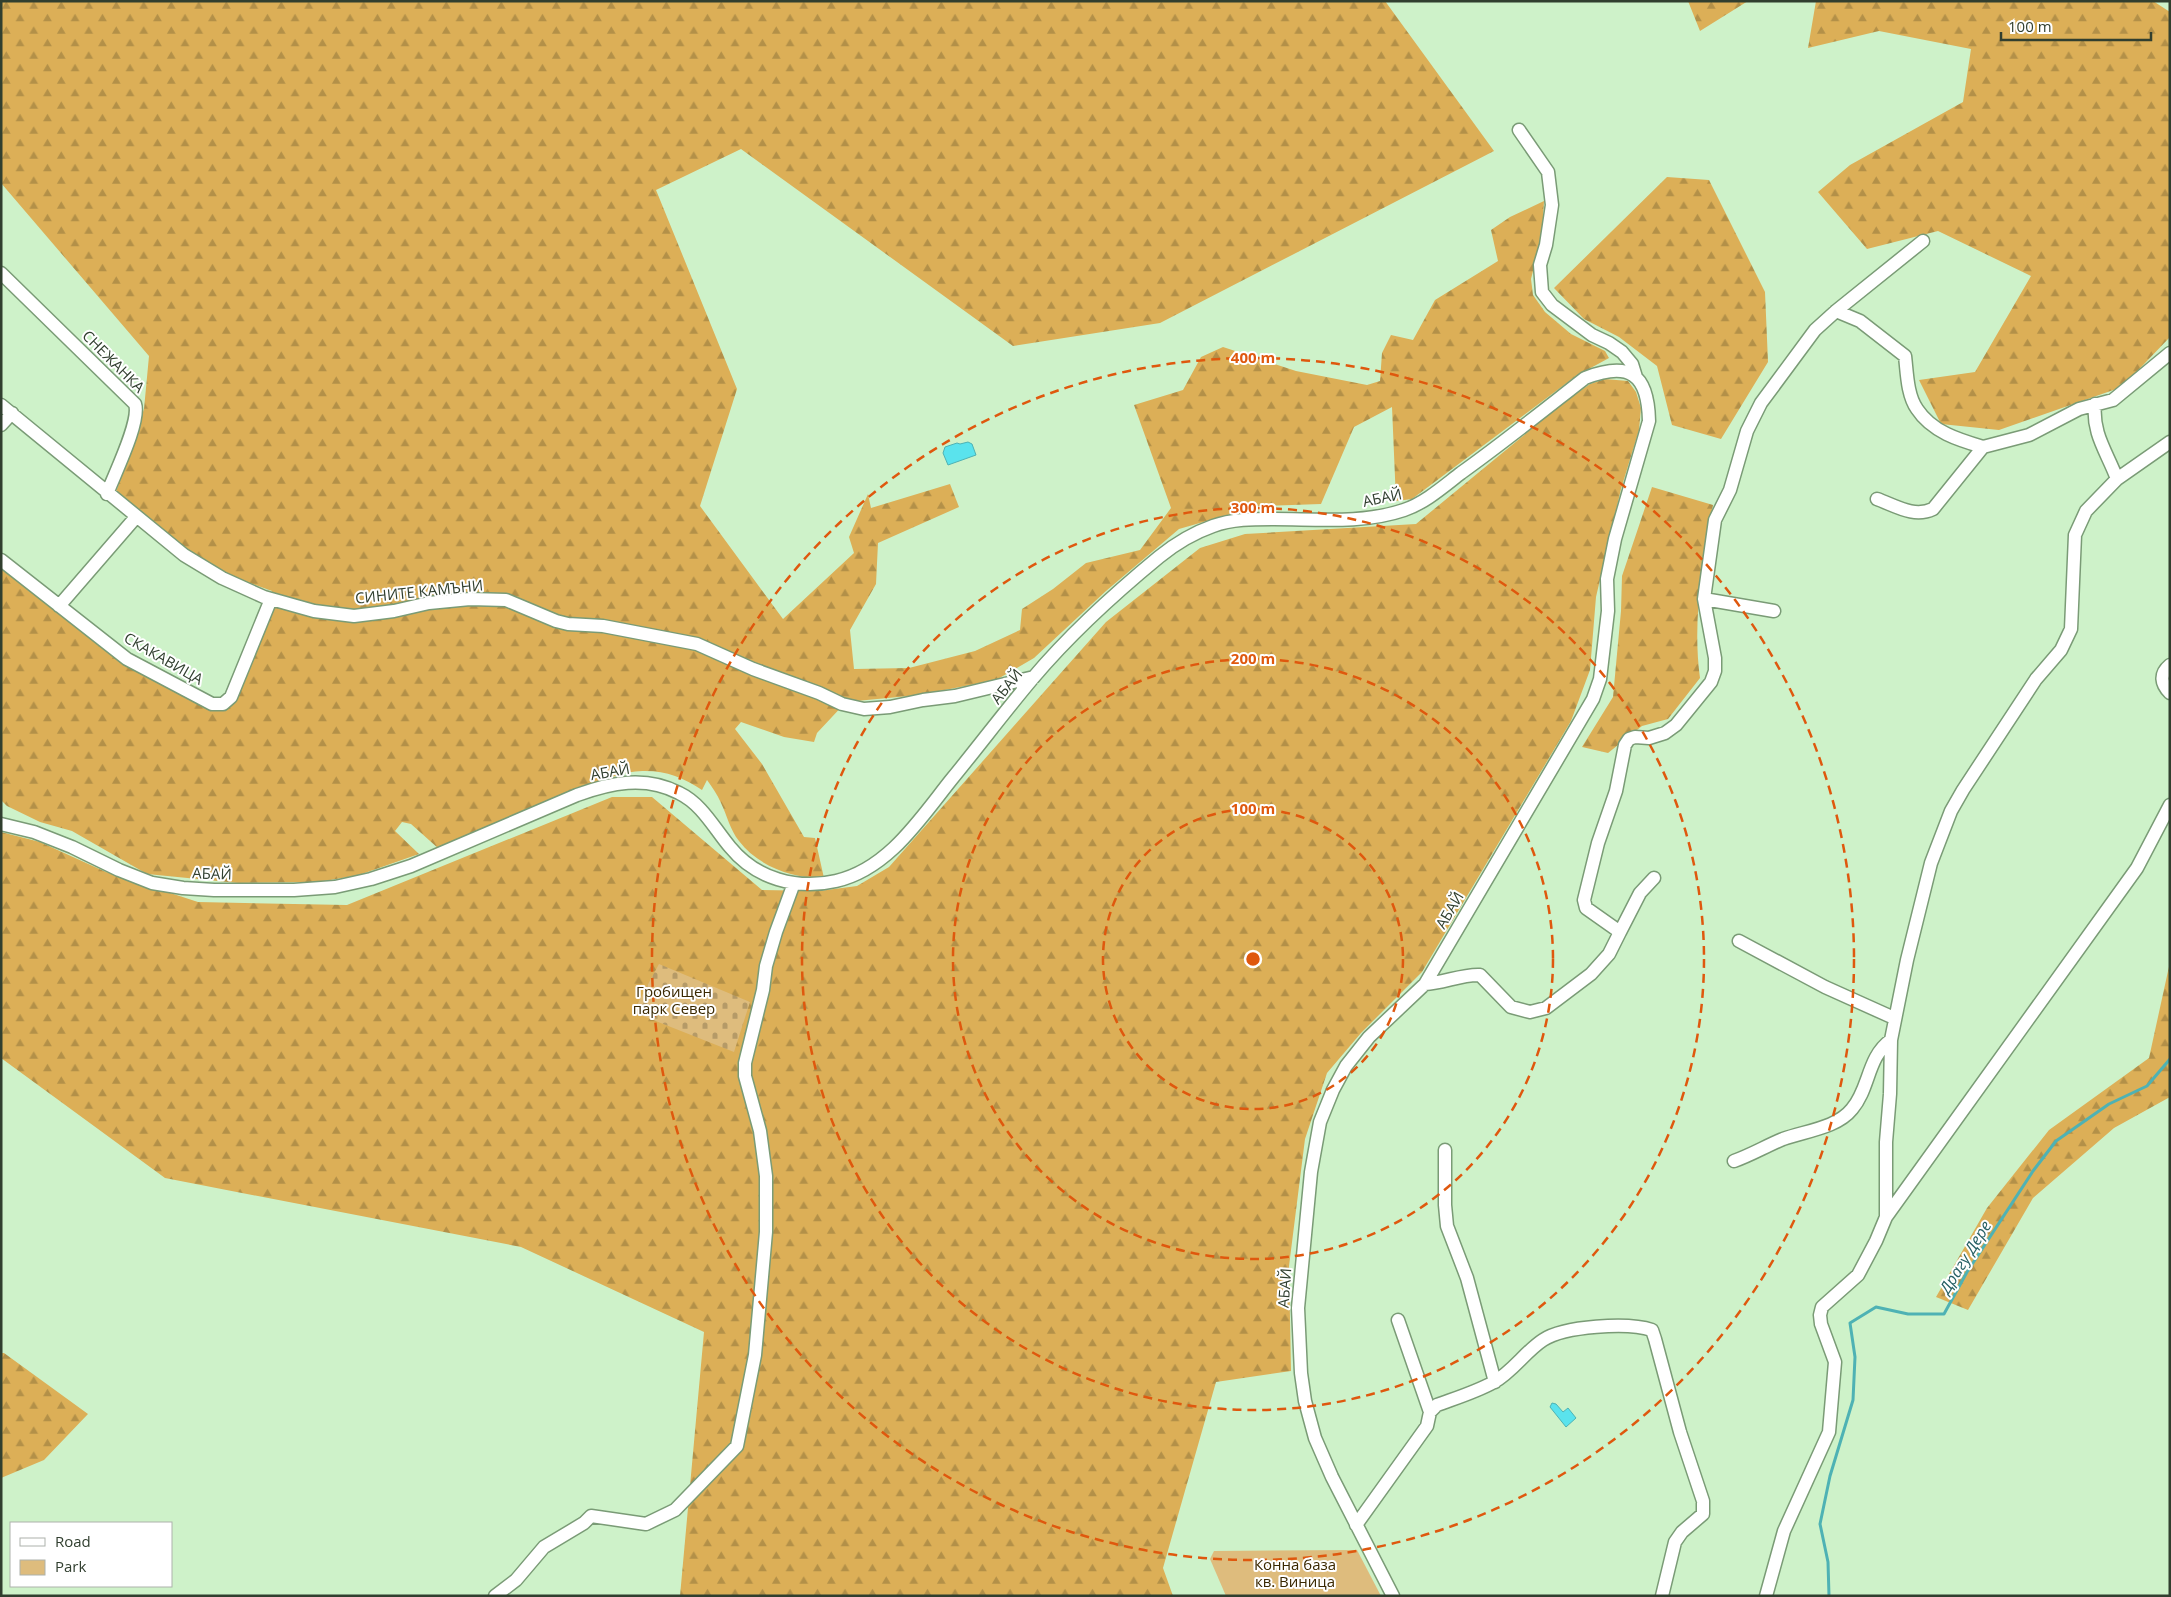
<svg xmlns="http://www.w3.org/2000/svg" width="2171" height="1597" viewBox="0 0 2171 1597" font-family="'Open Sans',sans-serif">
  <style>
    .forest { fill: url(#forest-firs) }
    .cemetery { fill: url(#cemetery-stones) }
    .green { fill: #debc7d }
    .water { fill: #5ae3ed; stroke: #4eb2b4 }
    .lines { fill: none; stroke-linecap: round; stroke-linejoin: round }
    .stream { stroke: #4eb2b4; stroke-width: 3 }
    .minor-casing { stroke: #7a9b76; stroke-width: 15 }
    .minor { stroke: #fff; stroke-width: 12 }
    .ring { fill: none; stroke: #df580e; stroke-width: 2.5; stroke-dasharray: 9 6 }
    .labels { text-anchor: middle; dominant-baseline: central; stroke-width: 4; stroke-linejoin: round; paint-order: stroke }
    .street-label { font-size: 15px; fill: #313f2f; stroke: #fff }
    .park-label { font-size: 15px; fill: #3a2801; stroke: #fff }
    .water-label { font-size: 16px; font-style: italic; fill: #276064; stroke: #fff }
    .centre { fill: #df580e; stroke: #fff; stroke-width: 2.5 }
    .ring-label { font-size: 15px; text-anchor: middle; font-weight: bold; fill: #df580e; stroke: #fff; stroke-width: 4; stroke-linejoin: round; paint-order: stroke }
  </style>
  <defs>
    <pattern id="forest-firs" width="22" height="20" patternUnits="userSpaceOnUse" patternTransform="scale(1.25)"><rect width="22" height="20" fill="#dcaf57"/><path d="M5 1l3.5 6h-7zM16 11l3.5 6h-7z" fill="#b39048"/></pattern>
    <pattern id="cemetery-stones" width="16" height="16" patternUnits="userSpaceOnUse" patternTransform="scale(1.25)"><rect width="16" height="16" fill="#debc7d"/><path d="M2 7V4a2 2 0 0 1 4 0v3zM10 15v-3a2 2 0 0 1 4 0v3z" fill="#b59a67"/></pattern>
  </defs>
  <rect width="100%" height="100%" fill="#cef2c9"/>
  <!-- forest -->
  <path class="forest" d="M1,1h1384l109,150 -334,172 -147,23 -272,-197 -85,41 81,199 -37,117 83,113 71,-66 -5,-16 19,-43 3,14 79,-24 9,23 -81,36 -2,41 -26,46 4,39 55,-1 66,-17 45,-21 2,-21 31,-20 33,-26 54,-13 31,-42 -37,-103 49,-15 18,-33 22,-10 73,24 71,14 13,-4 2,-28 9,-18 22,5 22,-40 63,-39 -7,-31 19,-13 34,-16 -2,34 -11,44 2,16 12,17 26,22 34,17 4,7 -33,18 -164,123 -16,2 -4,-94 -38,20 -33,77 -62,2 -80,23 -73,62 -72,67 -38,22 -77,15 -73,7 -29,31 -3,9 -30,-5 -43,-15 -6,7 27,35 42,73 11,1 9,40c-32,0 -65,-11 -85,-37 -9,-11 -12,-26 -18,-38 -4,-9 -9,-16 -14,-23l-5,10c-18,-12 -35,-19 -57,-19 -19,-1 -41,9 -59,15 -50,18 -98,41 -147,63l-28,-25 -9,-2 -7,9 24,23 -60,21 -40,7 -81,1 -91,-9 -75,-43 -32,-9 -33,-16 -6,-6v-235l125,99 86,40 19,-7 41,-106 -70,-25 -87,-71 29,-86 5,-53 -148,-173z
    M1688,1h60l-48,30z
    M1816,1h337l17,11v325l-48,50 -123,43 -58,-6 -22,-44 56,-8 56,-96 -93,-45 -71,18 -49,-57 32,-27 113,-63 8,-53 -92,-18 -71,17z
    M1667,177l42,3 56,112 3,70 -47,77 -49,-14 -15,-59 -38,-29 -35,-18 -30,-31z
    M1605,379l23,2 8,11 5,16 -2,22 -18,59 -25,108 -6,73 -19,51 -149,251 -61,61 -34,40 -22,66 -16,127 2,105 -75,11 -53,186 10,28h-493l24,-264 -183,-85 -356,-69 -164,-120v-226l39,10 66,30 92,30 149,3 265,-108h40l110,93 57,1 38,-5 32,-19 217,-245 94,-74 45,-14 171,-10 147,-121 27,-19z
    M1652,487l61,18c-10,57 -21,115 -13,173l-32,41 -26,7 -34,27 -26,-6 31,-50 8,-86 1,-35z
    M2170,962v135l-56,31 -81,70 -65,112 -32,-13 51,-89 62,-78 100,-72z
    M1,1353h3l84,61 -44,46 -43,18z"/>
  <!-- cemetery -->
  <path class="cemetery" d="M659,964l91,38 -16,50 -101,-40z"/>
  <!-- green -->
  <path class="green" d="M1357,1550l24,46h-155l-16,-37 4,-8z"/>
  <!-- water -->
  <path class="water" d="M968,442l4,2 4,11 -28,10 -5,-12 2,-6 12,-4 3,1z
    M1552,1403l4,1 7,8 5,-4 8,10 -10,9 -16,-20z"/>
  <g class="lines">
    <!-- stream -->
    <path class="stream" d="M1829,1596l-1,-34 -8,-38 10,-48 23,-76 2,-43 -5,-34 26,-16 32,7h36l23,-42 66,-101 23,-30 53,-37 38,-18 23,-27"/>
    <defs>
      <path id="minor" d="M1519,130l29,42 4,33 -6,40 -6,20 2,27 10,13 40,30 17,8 13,9 10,12 4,13
        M1,273l134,131c6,17 -21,71 -28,90
        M1836,311l24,10 45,35c2,16 2,39 12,53 15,23 42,31 66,38
        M2095,404c-3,30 12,48 22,75
        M1,405l183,150 38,23 42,19 50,14 40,5 40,-5 35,-8 41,-4 36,1 50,21 12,3 35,2 94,18 56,25 66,24 23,11 22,5 26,-2 33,-7 32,-4 79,-19
        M1,425l11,-12
        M1877,499c19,7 37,19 56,10l50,-62 46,-12 50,-26 34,-9 57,-47
        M1,560l126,99 85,45h11l8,-7 40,-98
        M1704,599l70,12
        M59,606l77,-89
        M2170,665c-11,9 -9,19 0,28
        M1,824l33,8 38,15 47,23 33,13 31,5 31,2h80l41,-3 36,-8 40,-13 166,-71c33,-12 68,-20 102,-2 23,11 35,35 51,54 26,32 67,43 106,34 52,-12 84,-62 115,-101 28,-34 54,-69 82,-102 38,-45 81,-84 126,-121 16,-13 34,-24 54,-31 19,-7 40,-7 61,-7 43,0 89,5 130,-9 21,-7 40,-24 57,-37 42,-30 83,-63 124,-95 44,-17 63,-5 64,43l-34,118 -8,40 1,32 -8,68 -7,20 -168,285 -56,53 -23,29 -13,24 -13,32 -9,50 -13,136 3,65 4,28 10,37 17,39 61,119
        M1620,932l20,-39 14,-15
        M1739,941l86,46 69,31
        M1425,984c19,-1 37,-10 55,-9l31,32 19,5 16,-4 45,-34 18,-20 11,-22 -34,-24 -2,-8 14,-57 18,-52 9,-46 4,-6 6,-2 14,1 16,-5 11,-8 35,-43 4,-11v-13l-11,-59 11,-79 15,-30 17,-59 14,-28 54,-73 21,-19 87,-70
        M1445,1150v55l2,21 20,52 28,104
        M1734,1161c17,-6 32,-15 49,-22 22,-8 54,-11 69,-30 18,-21 15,-52 39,-69
        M1886,1217v-75l4,-48 1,-54 16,-80 24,-97 20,-52 12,-21 73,-111 25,-29 10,-21 4,-94 11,-24 31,-32 53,-37
        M1398,1320l32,92
        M1356,1525l71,-99 3,-14 7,-7c19,-7 39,-13 57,-23 18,-10 32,-31 49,-42 21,-14 85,-18 109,-10l3,9 25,93 23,69v13l-21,18 -7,10 -13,54
        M495,1596l21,-16 28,-33 40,-24 7,-7 55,8 29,-14 62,-64 18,-91 11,-123v-56l-6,-45 -15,-55v-13l18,-73 3,-24 10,-34 18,-49
        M1766,1596l18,-65 45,-99 6,-70 -14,-38 -1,-9 2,-8 36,-32 18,-34 10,-24 251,-349 33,-63"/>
    </defs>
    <!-- minor casing -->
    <use href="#minor" class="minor-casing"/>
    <!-- minor -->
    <use href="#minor" class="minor"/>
  </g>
  <!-- distance rings -->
  <g class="ring">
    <circle cx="1253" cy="959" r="150"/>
    <circle cx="1253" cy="959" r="300"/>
    <circle cx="1253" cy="959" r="451"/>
    <circle cx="1253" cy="959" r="601"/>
  </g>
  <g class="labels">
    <!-- street labels -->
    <g class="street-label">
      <text transform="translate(114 361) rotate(45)">СНЕЖАНКА</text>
      <text transform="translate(1382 497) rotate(-12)">АБАЙ</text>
      <text transform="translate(419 591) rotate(-6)">СИНИТЕ КАМЪНИ</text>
      <text transform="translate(164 658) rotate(30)">СКАКАВИЦА</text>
      <text transform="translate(1006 686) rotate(-51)">АБАЙ</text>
      <text transform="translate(610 771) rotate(-10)">АБАЙ</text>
      <text transform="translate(212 873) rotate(2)">АБАЙ</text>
      <text transform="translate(1449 910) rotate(-60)">АБАЙ</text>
      <text transform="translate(1284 1288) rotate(-86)">АБАЙ</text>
    </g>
    <!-- park labels -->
    <g class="park-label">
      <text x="674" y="991">Гробищен<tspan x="674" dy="17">парк Север</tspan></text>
      <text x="1295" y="1564">Конна база<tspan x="1295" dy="17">кв. Виница</tspan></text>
    </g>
    <!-- water labels -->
    <g class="water-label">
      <text transform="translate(1965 1257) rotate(-58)">Драгу Дере</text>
    </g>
  </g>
  <circle cx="1253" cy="959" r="8" class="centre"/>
  <g class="ring-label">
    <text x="1253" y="363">400 m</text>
    <text x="1253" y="513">300 m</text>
    <text x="1253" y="664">200 m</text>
    <text x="1253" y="814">100 m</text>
  </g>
  <!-- border -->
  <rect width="2171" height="1597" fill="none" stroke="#313f2f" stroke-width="5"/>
  <!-- legend -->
  <rect x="10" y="1522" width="162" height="65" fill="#ffffff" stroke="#adb2ac"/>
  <rect x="20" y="1538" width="25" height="8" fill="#ffffff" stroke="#adb2ac"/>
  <text x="55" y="1547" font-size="15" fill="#313f2f">Road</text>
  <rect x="20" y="1560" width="25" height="15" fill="#debc7d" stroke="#adb2ac"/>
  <text x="55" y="1572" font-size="15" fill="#313f2f">Park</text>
  <!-- scale -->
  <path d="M2001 32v8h150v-8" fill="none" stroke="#313f2f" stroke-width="2.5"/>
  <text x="2008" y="32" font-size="15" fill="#313f2f" stroke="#ffffff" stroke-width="4" paint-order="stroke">100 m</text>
</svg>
